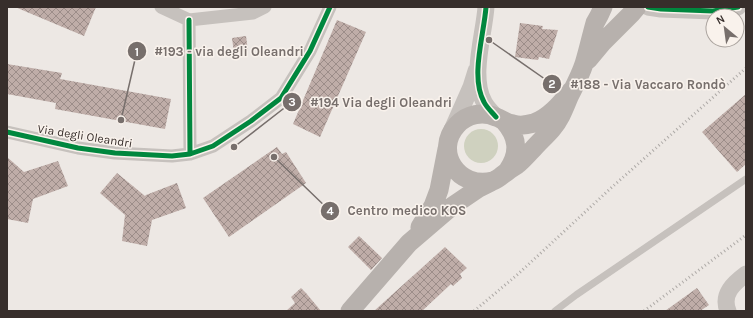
<svg xmlns="http://www.w3.org/2000/svg" width="753" height="318" viewBox="0 0 753 318" font-family="Karla,sans-serif">
  <style>
    .green { fill: #cfd1bf }
    .building { fill: url(#building-cross-hatch) }
    .lines { fill: none; stroke-linecap: round; stroke-linejoin: round }
    .service { stroke: #c6c1bd; stroke-width: 7 }
    .minor { stroke: #c6c1bd; stroke-width: 13 }
    .tertiary { stroke: #c6c1bd; stroke-width: 17 }
    .secondary { stroke: #b7b1ad; stroke-width: 19 }
    .rail { stroke: #aeaaa7; stroke-width: 3; stroke-dasharray: 1 3; stroke-linecap: butt }
    .cycleway-casing { stroke: #f9f2ec; stroke-width: 8 }
    .cycleway { stroke: #00873e; stroke-width: 5 }
    .labels { text-anchor: middle; dominant-baseline: central; stroke-width: 3; stroke-linejoin: round; paint-order: stroke }
    .street-label { font-size: 12px; fill: #372e2b; stroke: #f9f2ec }
    .leader { fill: none; stroke: #776f6c; stroke-width: 1.5 }
    .callout-dot { fill: #776f6c; stroke: #f9f2ec; stroke-width: 1.5 }
    .mark-label { font-size: 12px; text-anchor: middle; font-weight: bold; fill: #fff }
    .callout-label { font-size: 13px; text-anchor: middle; font-weight: bold; fill: #776f6c; stroke: #f9f2ec; stroke-width: 3; stroke-linejoin: round; paint-order: stroke }
  </style>
  <defs>
    <pattern id="building-cross-hatch" width="8" height="8" patternUnits="userSpaceOnUse"><rect width="8" height="8" fill="#bfada8"/><path d="M0 0l8 8M0 8l8-8" fill="none" stroke="#9c8d89"/></pattern>
  </defs>
  <rect width="100%" height="100%" fill="#ede8e4"/>
  <!-- green -->
  <path class="green" d="M464 146a17 17 0 1 1 34 0a17 17 0 1 1-34 0Z"/>
  <!-- building -->
  <path class="building" d="M15,7h81l-12,29z
    M337,20l29,12 -46,105 -27,-13z
    M520,23l23,3 -1,3 16,1 -9,29 -10,-2 -1,3 -23,-3z
    M246,36l2,15 -14,2 -2,-15z
    M7,64l55,9 -2,6 111,20 -6,30 -110,-20 1,-6 -49,-9z
    M746,94v70l-9,8 -35,-40z
    M277,147l5,7 4,-2 20,31 -77,54 -26,-39z
    M7,157l17,15 34,-11 10,25 -35,13 -5,24 -21,-4z
    M117,173l28,23 1,-1 31,-12 9,25 -34,12 -5,26 -25,-5 3,-26 -25,-22z
    M359,236l23,22 -11,12 -23,-23z
    M445,247l22,21 -7,6 2,4 -9,8 -2,-2 -29,27h-48z
    M301,288l5,5 15,18h-35l9,-8 -4,-6z
    M697,288l12,17 -9,6h-35z"/>
  <g class="lines">
    <!-- service -->
    <path class="service" d="M555,311l21,-16 170,-116"/>
    <!-- minor -->
    <path class="minor" d="M161,7l28,13 64,-7 12,-6
      M189,20l1,134
      M7,132l71,16 37,5 57,3 18,-2 23,-8 38,-25 30,-23 29,-47 20,-44"/>
    <!-- tertiary -->
    <path class="tertiary" d="M486,7c-2,28 -16,70 -2,95 3,6 8,10 12,15
      M648,7l13,2 52,2 25,-4
      M452,130l19,-43 5,-16
      M728,311c-7,-17 6,-28 18,-37"/>
    <!-- secondary -->
    <path class="secondary" d="M588,60l15,-18 29,-29 5,-6
      M572,90c-11,13 -22,27 -38,33 -7,2 -15,3 -21,1 -7,-1 -11,-5 -17,-7 -13,-6 -29,-3 -39,8 -24,26 1,65 36,56 6,-2 10,-7 15,-10 3,-3 7,-4 10,-7 5,-4 10,-10 15,-15 6,-7 13,-13 19,-20 8,-9 12,-20 17,-32 5,-10 11,-21 15,-33 4,-13 7,-27 11,-41 3,-5 6,-11 8,-16
      M504,121c14,16 16,31 4,49
      M420,227l13,-21 6,-16 8,-41
      M350,311l59,-68 42,-36 28,-19 12,-6"/>
    <!-- rail -->
    <path class="rail" d="M474,311l43,-36 40,-37 54,-50 135,-120
      M644,311l102,-76"/>
    <defs>
      <path id="cycleway" d="M486,7c-2,28 -16,70 -2,95 3,6 8,10 12,15
        M648,7l13,2 52,2 25,-4
        M189,20l1,134
        M7,132l71,16 37,5 57,3 18,-2 23,-8 38,-25 30,-23 29,-47 20,-44"/>
    </defs>
    <!-- cycleway casing -->
    <use href="#cycleway" class="cycleway-casing"/>
    <!-- cycleway -->
    <use href="#cycleway" class="cycleway"/>
  </g>
  <g class="labels">
    <!-- street labels -->
    <g class="street-label">
      <text transform="translate(85 136) rotate(9)">Via degli Oleandri</text>
    </g>
  </g>
  <!-- callouts -->
  <path class="leader" d="M121 120L137 51M489 40L552 84M234 147L292 102M274 157L330 211"/>
  <g class="callout-dot">
    <circle cx="121" cy="120" r="4"/>
    <circle cx="489" cy="40" r="4"/>
    <circle cx="234" cy="147" r="4"/>
    <circle cx="274" cy="157" r="4"/>
    <circle cx="137" cy="51" r="10"/>
    <circle cx="552" cy="84" r="10"/>
    <circle cx="292" cy="102" r="10"/>
    <circle cx="330" cy="211" r="10"/>
  </g>
  <g class="mark-label">
    <text x="137" y="56">1</text>
    <text x="552" y="88">2</text>
    <text x="292" y="106">3</text>
    <text x="330" y="215">4</text>
  </g>
  <g class="callout-label">
    <text x="229" y="56">#193 - via degli Oleandri</text>
    <text x="648" y="89">#188 - Via Vaccaro Rondò</text>
    <text x="381" y="107">#194 Via degli Oleandri</text>
    <text x="407" y="215">Centro medico KOS</text>
  </g>
  <!-- border -->
  <rect width="753" height="318" fill="none" stroke="#372e2b" stroke-width="16"/>
  <!-- north arrow -->
  <g transform="translate(725 28) rotate(331)"><circle r="19" fill="#f9f2ec" stroke="#aba49f"/>
  <path d="M0-3L7 15L0 10L-7 15Z" fill="#776f6c"/>
  <text y="-6" font-size="11" font-weight="bold" text-anchor="middle" fill="#372e2b">N</text>
  </g>
</svg>
